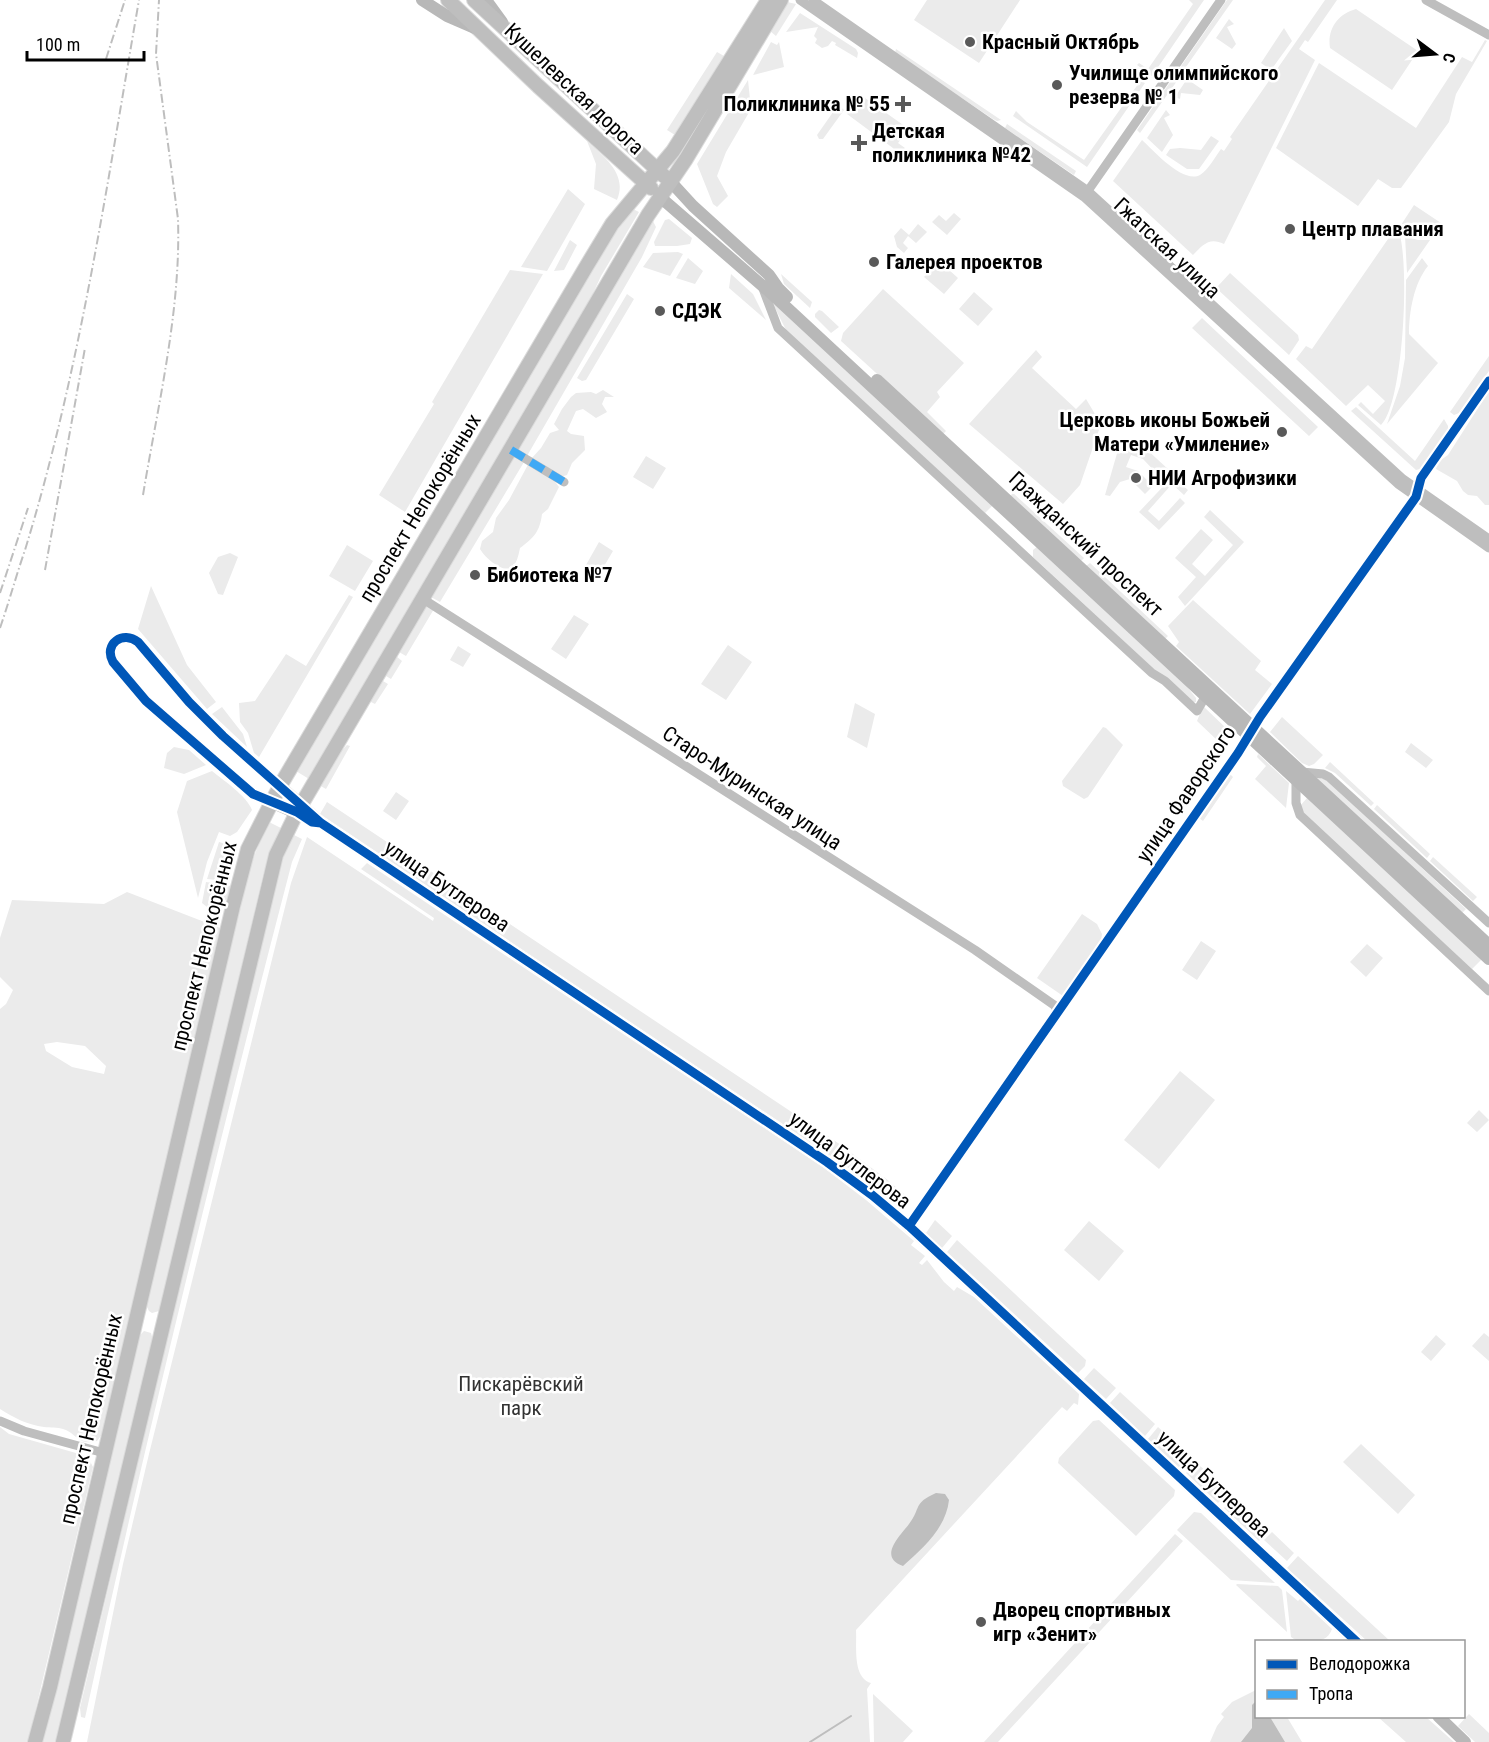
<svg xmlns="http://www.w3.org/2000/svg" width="1489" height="1742" viewBox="0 0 1489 1742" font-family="'Roboto Condensed',sans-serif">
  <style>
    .green { fill: #ebebeb; fill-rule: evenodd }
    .water { fill: #bebebe }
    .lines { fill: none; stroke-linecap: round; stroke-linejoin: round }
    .stream { stroke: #bebebe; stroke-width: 2 }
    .primary-casing { stroke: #dbdbdb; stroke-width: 16 }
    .street { stroke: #bebebe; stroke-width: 9 }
    .secondary { stroke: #b8b8b8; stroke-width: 12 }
    .primary { stroke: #bebebe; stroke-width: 14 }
    .rail { stroke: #bebebe; stroke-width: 2; stroke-dasharray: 9 3 1.5 3; stroke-linecap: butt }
    .quiet { stroke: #3fa9f5; stroke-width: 8; stroke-dasharray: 15 8; stroke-linecap: butt }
    .cycleway-casing { stroke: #fff; stroke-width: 13 }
    .cycleway { stroke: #0057b8; stroke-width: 9 }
    .poi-dot { fill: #595959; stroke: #fff; stroke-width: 2 }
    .labels { text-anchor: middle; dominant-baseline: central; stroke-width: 5; stroke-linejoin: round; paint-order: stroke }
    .poi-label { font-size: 21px; font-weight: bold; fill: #000; stroke: #fff; text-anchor: start }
    .street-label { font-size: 21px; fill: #000; stroke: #fff }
    .park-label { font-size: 21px; fill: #323232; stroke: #fff }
  </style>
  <rect width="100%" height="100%" fill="#fff"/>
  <!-- green -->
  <path class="green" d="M927,0h93l-41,63 -65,-43z
    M1189,0h15l-52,76 -15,-11 2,-2 9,6 45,-65z
    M1227,0h6l-52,74 -4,-2z
    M1325,0h12l-29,42 -3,-2 -6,9 16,11 -90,182 -1,2c-15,-7 -21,1 -31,11l-80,-74 29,-41c12,11 41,44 58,35 8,-5 15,-18 21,-26l3,2 8,-12 -2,-2z
    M787,2l9,2 -20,32 -6,-5z
    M1356,9l62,42 -26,39 -62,-42c-3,-19 8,-34 26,-39z
    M800,13l56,36 2,4 -1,5 -22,-13 1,-2 -4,-2 -4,5 -6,2 -7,-5 2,-4 -3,-3 4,-9 -32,5z
    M1229,19l5,5 -7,3 9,17 -4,5 -16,-11z
    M1284,28l8,13 -21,29 -10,-7z
    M1485,40l2,1 -31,53 -7,28 -48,66h-9l-14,-9 -20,27 -82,-58 43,-85 97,65 46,-71 10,5z
    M771,42l6,3 2,-3 5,25 -31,8z
    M896,49l105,71 -4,1 -4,-2 -98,-66z
    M717,52l7,4 -49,79 -8,-5z
    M1173,78l4,3 -37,52 -3,-3z
    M1187,79l16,11 -3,5 -19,-2 -1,6 -5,-2z
    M748,80l3,29 -25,43 -9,24 11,20 -11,11 -4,-3 -16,-40z
    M1141,80l4,3 -58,84 -74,-51 3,-5 11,11 57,38z
    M865,98l51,36 -4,5 -7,-5 -7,9 7,5 -4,6 -54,-40 10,-14 4,3z
    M838,105l6,5 -21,29h-4l-2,-4z
    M1166,110l4,5 -6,3 9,17 -11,17 -15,-14z
    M1007,124l69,47 -2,4 -69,-47z
    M1211,136l8,5 -20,28h-12l-21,-14 4,-6 10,-1 21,2z
    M587,141c17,16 41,33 30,59l-23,-11 2,-25z
    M568,189l17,15 -38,67 -26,-4z
    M1414,205l27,18 -9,13c-12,0 -24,-1 -31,-11z
    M633,209l6,3 -38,64 -17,37 -275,466 -13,-8 312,-528z
    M954,213l7,6 -14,16 -15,-13 7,-7 7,6z
    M669,219l23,19 -2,6 -13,2h-22l-1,-4 11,-22z
    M653,221l3,6 -14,30 -115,199 -10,-6z
    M918,224l9,8 -11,11 -8,-7 -5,7 5,5 -4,5 -7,-6 -3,-11 7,-8 8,7z
    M1397,226c14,27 7,178 -16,199l-23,-20 3,-3 12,12 12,-13 -17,-16 -22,21 -50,-47 10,-13 6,3z
    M1405,236l13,4h12l-23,33z
    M570,240l7,5 -13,25 -10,1z
    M678,252l5,2 -13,22 -27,-9 10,-14z
    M688,258l15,13 -8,13 -19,-6z
    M1422,258l6,8c-14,17 -19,46 -19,68l29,29 -51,61 13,-38 5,-28 1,-78z
    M939,261l19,17 -14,16 -20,-17z
    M510,270l33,4 -138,238 -26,-17 55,-91 -2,-2z
    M1230,273l68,62 1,5 -10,15 -74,-68 3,-1z
    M731,274l22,20 13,26 -37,-32z
    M781,274l31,28 -2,6 -26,-24z
    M883,289l81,74 -27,29 3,5 -13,15 19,19 -3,3 -102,-93 2,-8z
    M974,292l19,17 -15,17 -19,-17z
    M627,294l7,5 -48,81 -4,1 -5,-3z
    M775,304l218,201 -8,8 -199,-183 -12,-24z
    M819,310l3,1 17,16 -8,6 -16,-16v-3z
    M1202,318l116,109 -9,9 -117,-108z
    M1036,350l6,7 -10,11 44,41 10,-10 15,25 -21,61 -17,19 -94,-80z
    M1489,356v15l-30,42 -5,2 -4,-3z
    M603,390l11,7h-9l-3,7 5,8 -11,6 -13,-9 -7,2 -9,20 4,3 13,2 1,14 -13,13 -5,12 -14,4 6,8 -11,22 -6,5c-2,17 -8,24 -22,34 -2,9 -3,16 -11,22 -11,-2 -23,-11 -29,-21l2,-8 11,-9 3,-14 13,-18 22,-41 10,-11 9,-15 9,-3 -5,-6 8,-15 9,-12 5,-4 15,-1 5,2z
    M1489,391v114h-4l-8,-9 -9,-1 -5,-4 -6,-10 -21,-12 2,-7 10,-7z
    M1356,407l59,54 29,-42 4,7v4l-28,39 -4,1 -65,-59z
    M1120,443l23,3 26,24 -8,8 -18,-19 -12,-4 -5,12 12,4 15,15 -8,8 -15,-15 -10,3 -10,14 -5,-1z
    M514,456l10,6 -84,140 -9,-5z
    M646,456l20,12 -13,21 -20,-12z
    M1173,476l15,14 -4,5 -12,-11 -24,27 11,10 21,-23 5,5 -26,27 -20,-18z
    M1013,493l71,65 -3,3 -71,-65z
    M1210,510l34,32 -59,64 -7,-9 18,-20 -21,-19 26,-29 12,11 -21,24 13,12 28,-31 -29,-28z
    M599,542l14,9 -13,22 -14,-8z
    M347,545l26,16 -18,30 -26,-15z
    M1038,546l142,132 16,20v4h-3l-39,-33 -121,-112v-7z
    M230,553l8,4 -15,38 -5,-1 -9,-21 9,-16z
    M1090,563l78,73 -3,3 -79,-73z
    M151,586l36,79 29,37 -9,7 -69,-80z
    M349,595l4,2 -94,160 -5,-4 -6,-20 -8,-11 -1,-19 16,-2 31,-47 20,12z
    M1193,600l68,61 -6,9 17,14 -22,30 -74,-68 3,-4 -11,-16z
    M427,605l7,4 -28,47 -7,-4z
    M574,615l15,9 -23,35 -15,-10z
    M728,645l24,17 -26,38 -25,-16z
    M458,646l13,8 -8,13 -13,-7z
    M396,656l6,5 -11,18 -5,-3 -3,5 5,3 -13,20 -6,-3z
    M855,703l20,11 -8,34 -20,-11z
    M1203,706l24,23 -9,12 -21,-20z
    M222,707l21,27 4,13 -35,-33z
    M1282,717l41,38 -9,9 -5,2 -7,-3 -32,-31z
    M1103,727l3,1 17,17 -35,52 -4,2 -21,-13 -1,-5z
    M1411,743l22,17 -7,8 -21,-16z
    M347,745l3,1 -24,43 -7,-4 19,-31z
    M174,747l15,3 17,15 -22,9 -20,-6 3,-15z
    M1258,754l31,29 -3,25 -31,-29 11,-13 -9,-9z
    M1330,762l44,41 -3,3 -36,-33 -10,-5z
    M212,771c11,9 35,25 40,39l-15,22 -7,4 -11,-4 -12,30 -9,36 -21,-86 10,-31z
    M1230,774l3,3 -30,44 -4,-3z
    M1317,777l10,3 139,129 -5,5 -145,-135z
    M396,792l13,9 -13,19 -13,-9z
    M1307,798l176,160 -11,11 -167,-154 -5,-9z
    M327,802l511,341 43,32 -4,4 -6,-4 -2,3 -16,-7 -533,-357z
    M1377,805l53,49 -3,4 -53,-49z
    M267,821l14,7 -9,20 -9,27 -102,432 -2,4 -7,2 -3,-2 -3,-6 103,-434z
    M292,834l10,5 -10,23c-74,284 -145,569 -207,856l-4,-1 -1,-9 194,-825z
    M307,837l126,84 1,-3 -73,-49 6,-6 457,305 42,32 48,41 -3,4 14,11 -6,7 3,2 5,-5 17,22 10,9 3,-4 17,10 105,97 -1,11 -4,-2 -7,8 -5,-4 -206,223c1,17 -4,47 15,53l-4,6 3,53h-783l36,-178 26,-110 142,-571z
    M219,842l14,4 -6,23 -1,12 -19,-2z
    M1433,857l44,40 -4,4 -43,-40z
    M206,882l25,4 -2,11 -12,11 -10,-1 -5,-4z
    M127,892l93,36 -117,505 -6,8c-20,5 -20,-8 -34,-12 -5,-2 -13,-1 -19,-2 -16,-2 -30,-9 -44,-18v-400l6,-5 7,-14 -13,-13v-39l12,-38 92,4zM57,1042l28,4 21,20 -2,8 -32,-7 -26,-16 -2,-7z
    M1082,914l15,10 5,10 -1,7 -38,55 -26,-18z
    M1201,941l15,10 -19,29 -15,-10z
    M1367,944l16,14 -17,19 -16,-15z
    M1180,1071l35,29 -56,69 -35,-29z
    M1479,1110l10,10 -12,12 -10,-9z
    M884,1177l27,23 -5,5c-9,0 -16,-11 -21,-19l1,-1 -4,-5z
    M935,1220l17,16 -10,12 -16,-15z
    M1089,1221l35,30 -25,30 -35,-31z
    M957,1240l129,120 -1,6 -7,7 -131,-121z
    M144,1331l7,2 2,7 -96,402h-16l98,-406z
    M1484,1333l5,4v24l-17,-15z
    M1436,1335l10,9 -15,17 -10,-9z
    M1094,1368l22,20 -10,11 -22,-20z
    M1120,1392l35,32 -10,12 -35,-33z
    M1099,1420l76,70 -1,6 -38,40 -78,-73 1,-5 34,-37z
    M0,1427l9,7 74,21 5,2 5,10 -65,275h-28z
    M1158,1427l35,32 -11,11 -34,-31z
    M1361,1444l54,51 -17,19 -55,-52z
    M1196,1462l32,30 -10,11 -32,-30z
    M1234,1497l34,33 -9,11 -35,-33z
    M1194,1512l7,1 74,70 -44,-3 -54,-50z
    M1272,1532l22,21 -7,8 -23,-21z
    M1175,1534l8,7 -185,201h-14z
    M1298,1556l92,85h-23l-80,-73z
    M1237,1584l41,2 4,4 5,42 -51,-47z
    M1286,1591l12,10 2,-2 32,30c-5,15 -22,13 -35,12l-6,-4z
    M1256,1690v26l31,1 15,25h-92l7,-16 7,-9 -3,-3 11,-12z
    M873,1694l40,37 -10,11h-29z
    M1469,1714l20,19v9h-14l-17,-16z
    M1378,1717h48l28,25h-48z"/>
  <!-- water -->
  <path class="water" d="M936,1493l9,1 4,6c-3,28 -26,48 -46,66 -26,-9 -2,-31 6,-42 13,-17 3,-20 27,-31z
    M1256,1701v15l14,1 15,25h-44l11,-14v-23z"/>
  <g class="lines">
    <!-- stream -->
    <path class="stream" d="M810,1742l41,-26"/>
    <defs>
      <path id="primary" d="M448,0l90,86 113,102
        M474,0l190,176
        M35,1742l15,-55 183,-781 15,-57 32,-63 306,-519 26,-43 61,-73 95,-151
        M63,1742l213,-887 21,-43 351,-597 38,-56 95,-159"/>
    </defs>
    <!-- primary casing -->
    <use href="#primary" class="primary-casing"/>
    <!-- street -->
    <path class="street" d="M800,0l284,197 314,287 91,64
      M813,0l275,191 315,288 86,60
      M1426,0l63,35
      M1085,195l136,-195
      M762,286l16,42 374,345 13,8 32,30 8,-14
      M511,450l53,32
      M423,599l552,351 79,55 4,6
      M1302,772l21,2 6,3 160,146
      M1296,781v22l4,12 189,176
      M271,802l-18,-8 -107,-93 -33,-39c-10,-18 10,-32 25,-20l51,60 34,34 57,50
      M909,1226l329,-473 22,-36 156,-220 5,-19 68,-97
      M0,1421l24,10 80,22"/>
    <!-- secondary -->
    <path class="secondary" d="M422,0l25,16 30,13
      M486,0l16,22
      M671,182l22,24 76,69 9,13 9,9
      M660,197l112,97 717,665
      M877,380l612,565
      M280,786l41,37 506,339 45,33 37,31 448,416
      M271,802l32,14
      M1438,1716l27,26"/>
    <!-- primary -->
    <use href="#primary" class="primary"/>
    <!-- rail -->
    <path class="rail" d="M106,59l19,-59
      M143,495c15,-91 38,-184 35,-276l-22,-165 3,-54
      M45,570l40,-222
      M0,593l28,-85
      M0,628c9,-26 16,-52 25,-78 55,-179 82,-366 114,-550"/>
    <!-- quiet -->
    <path class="quiet" d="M511,450l53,32"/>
    <defs>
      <path id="cycleway" d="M321,823l-9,-1 -15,-10 -44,-18 -107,-93 -33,-39c-10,-18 10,-32 25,-20l51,60 34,34 98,87 506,339 45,33 37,31 448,416
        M909,1226l329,-473 22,-36 156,-220 5,-19 68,-97"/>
    </defs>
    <!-- cycleway casing -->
    <use href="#cycleway" class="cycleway-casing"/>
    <!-- cycleway -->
    <use href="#cycleway" class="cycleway"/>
  </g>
  <!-- markers -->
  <g class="poi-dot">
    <circle cx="970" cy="42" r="6"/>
    <circle cx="1057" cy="85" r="6"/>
    <path d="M900 95h6v6h6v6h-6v6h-6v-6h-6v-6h6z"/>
    <path d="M856 134h6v6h6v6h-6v6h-6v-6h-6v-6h6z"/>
    <circle cx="1290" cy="229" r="6"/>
    <circle cx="874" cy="262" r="6"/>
    <circle cx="660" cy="311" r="6"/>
    <circle cx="1282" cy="432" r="6"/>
    <circle cx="1136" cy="478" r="6"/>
    <circle cx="475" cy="575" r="6"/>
    <circle cx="981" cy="1622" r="6"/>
  </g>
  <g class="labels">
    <!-- poi labels -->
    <g class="poi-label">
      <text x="982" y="42">Красный Октябрь</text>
      <text x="1069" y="73">Училище олимпийского<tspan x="1069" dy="24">резерва № 1</tspan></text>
      <text x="890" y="104" text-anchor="end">Поликлиника № 55</text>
      <text x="872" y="131">Детская<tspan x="872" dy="24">поликлиника №42</tspan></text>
      <text x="1302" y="229">Центр плавания</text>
      <text x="886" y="262">Галерея проектов</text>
      <text x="672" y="311">СДЭК</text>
      <text x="1270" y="420" text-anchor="end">Церковь иконы Божьей<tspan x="1270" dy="24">Матери «Умиление»</tspan></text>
      <text x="1148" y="478">НИИ Агрофизики</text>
      <text x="487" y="575">Бибиотека №7</text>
      <text x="993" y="1610">Дворец спортивных<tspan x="993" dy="24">игр «Зенит»</tspan></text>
    </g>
    <!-- street labels -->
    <g class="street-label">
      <text transform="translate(574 89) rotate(43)">Кушелевская дорога</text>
      <text transform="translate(1167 248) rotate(43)">Гжатская улица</text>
      <text transform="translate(420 508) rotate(-59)">проспект Непокорённых</text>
      <text transform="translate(1086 544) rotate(43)">Гражданский проспект</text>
      <text transform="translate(752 788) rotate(33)">Старо-Муринская улица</text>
      <text transform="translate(1186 794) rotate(-56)">улица Фаворского</text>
      <text transform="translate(447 886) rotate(34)">улица Бутлерова</text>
      <text transform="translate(204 946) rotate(-76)">проспект Непокорённых</text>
      <text transform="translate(850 1160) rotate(37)">улица Бутлерова</text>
      <text transform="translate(91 1419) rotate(-77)">проспект Непокорённых</text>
      <text transform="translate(1214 1484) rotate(43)">улица Бутлерова</text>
    </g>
    <!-- park labels -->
    <g class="park-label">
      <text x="521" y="1384">Пискарёвский<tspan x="521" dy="24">парк</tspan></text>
    </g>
  </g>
  <!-- legend -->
  <rect x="1255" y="1640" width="210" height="78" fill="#ffffff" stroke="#999999" stroke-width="1.5"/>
  <rect x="1267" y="1660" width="30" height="9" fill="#0057b8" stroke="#999999" stroke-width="1.5"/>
  <text x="1309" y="1670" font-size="18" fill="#000000">Велодорожка</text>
  <rect x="1267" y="1690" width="30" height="9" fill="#3fa9f5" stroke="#999999" stroke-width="1.5"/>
  <text x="1309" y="1700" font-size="18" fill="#000000">Тропа</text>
  <!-- north arrow -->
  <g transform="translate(1435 54) rotate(106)" stroke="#ffffff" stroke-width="4.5" paint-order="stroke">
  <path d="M0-4.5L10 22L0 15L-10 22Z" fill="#000000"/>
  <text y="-9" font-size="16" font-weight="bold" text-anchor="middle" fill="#000000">С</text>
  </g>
  <!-- scale -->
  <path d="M27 51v9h117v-9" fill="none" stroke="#000000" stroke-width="3"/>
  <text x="36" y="51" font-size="18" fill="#000000" stroke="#ffffff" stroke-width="4.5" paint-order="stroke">100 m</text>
</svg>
